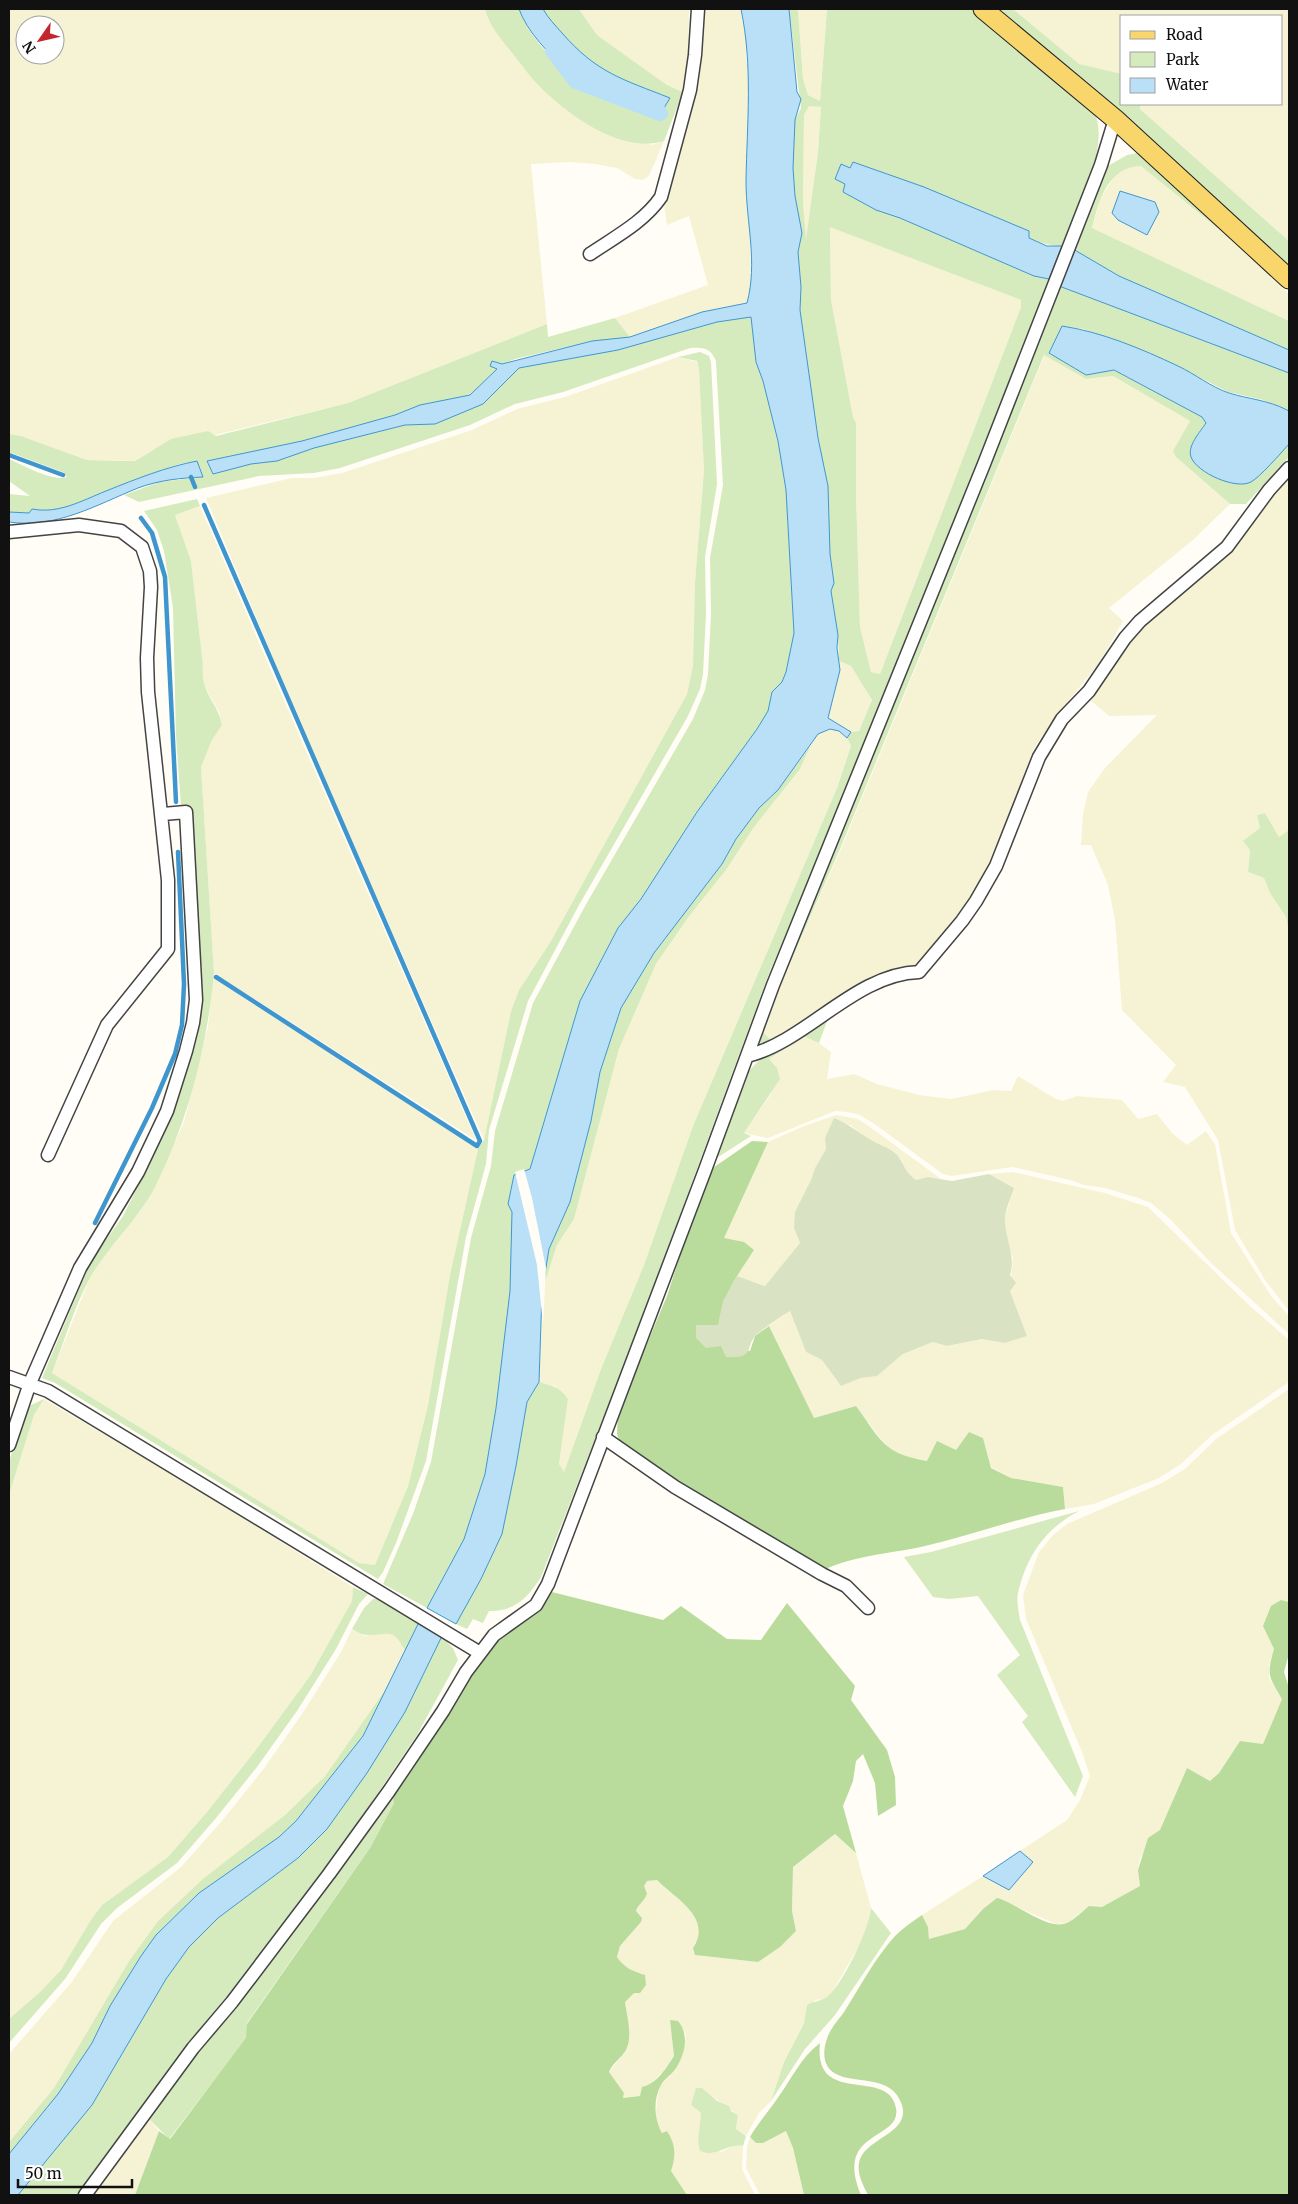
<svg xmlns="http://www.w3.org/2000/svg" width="1298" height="2204" viewBox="0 0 1298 2204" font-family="Merriweather,serif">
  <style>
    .farmland { fill: #f6f3d4; fill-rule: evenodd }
    .green { fill: #d5ebbd; fill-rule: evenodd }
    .forest { fill: #b9dc9c }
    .cemetery { fill: #d9e3c4 }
    .water { fill: #b9e0f7; stroke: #3f96cf }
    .pier { fill: #fffdf5 }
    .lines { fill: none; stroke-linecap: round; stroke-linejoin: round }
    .stream { stroke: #3f96cf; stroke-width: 4.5 }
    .canal { stroke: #b9e0f7; stroke-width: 16 }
    .street-casing { stroke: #444; stroke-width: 15 }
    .primary-casing { stroke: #222; stroke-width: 21 }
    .street { stroke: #fff; stroke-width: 12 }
    .primary { stroke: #f9d66b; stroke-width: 19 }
  </style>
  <rect width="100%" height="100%" fill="#fffdf5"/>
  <!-- farmland -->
  <path class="farmland" d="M9,9h476l3,10 11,16 40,51 28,24 84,35 13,-4 -15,35 -6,4 -8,-1 -18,-11 -22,-4 -26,-2 -38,2 16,160 -199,79 -196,47 -17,11 -48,-1 -66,-24 -12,-2zM25,25h30v30h-30z
    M579,9h110l-1,54 -5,29 -16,-7 -70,-50z
    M702,9h39l6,28 -1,20 3,19 -3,106 4,38 1,70 -4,13 -45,9 -72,25 -15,-19 93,-33 -19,-69 -22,9 -3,-21 31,-108 6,-40z
    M798,9h29l-7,92 -12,-6 -5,-16z
    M1013,9h276v232l-149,-132v-5h142v-88h-160v58l-43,-9z
    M809,105l12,2 -3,45 -12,90 -3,-40 1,-87z
    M1132,166h9l8,5 92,76 48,47v27l-197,-93 8,-28 14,-24 8,-7z
    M830,226l191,74v7l-141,367 -9,-2 -11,-45 -4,-132v-72l-3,-6 -22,-117z
    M1045,354l41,25 27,-3 77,45 -16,30 2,6 54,47 -37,36 -84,68 14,13 -23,41 -44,54 -22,32 -28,78 -31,68 -15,22 -43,50 -144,76 -10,-10 17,-46 61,-137z
    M678,357l19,5 2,8 5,100 -9,112 -2,83 -6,29 -136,247 -32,49 -8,21 -27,129 -177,-401 -101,-241 86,-20h22l28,-5 130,-43 45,-21 48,-12z
    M1289,473v357l-10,7 -14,-24 -8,2 3,13 -10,22 -2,22 16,6 6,15 16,24 3,17v377l-24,-31 -30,-50 -17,-90 -33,-53 -22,-5 13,-17 -54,-55 -7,-90 -7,-35 -17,-40h-10l2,-31 5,-22 17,-24 52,-53 -48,1 -21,-18 54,-76 89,-76z
    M200,506l96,222 180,412 -262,-167 -13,-206 11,-27 10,-15 -3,-13 -18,-32 2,-15 -12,-104 -16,-46z
    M839,661l12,5 21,34 -13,31 -8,1 -23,-14 12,-48z
    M830,729l9,2 8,7 4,8 -14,42 -144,338 -49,139 -43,104 -37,103 -5,-8 9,-65 -13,-13 -16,-4 3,-90 15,-47 17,-26 45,-170 37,-85 34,-49 36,-45 28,-43 46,-58 11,-24 7,-11z
    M213,978l265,171 -28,126 -22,130 -20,81 -33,79 -16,-2 -307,-190 37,-93 13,-21 39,-49 15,-26 28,-62 24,-95z
    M803,1036l16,7 12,9 -4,27 27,-5 23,10 42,11 32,4 43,-9 17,1 7,-15 38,23 7,2 14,-5 45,4 16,19 19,-5 15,19 15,12 19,-14 9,13 16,89 40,63 18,20v18l-79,-72 -40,-43 -19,-16 -13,-5 -33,-10 -21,-3 -14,-5 -57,-13 -61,9 -9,-2 -70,-51 -13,-8 -13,-3 -12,-1 -67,27 -24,-5 27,-39 -2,-35z
    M836,1115l22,4 12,8 71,52 -13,-2 -12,3 -11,-8 -3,-12 -8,-8 -24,-12 -20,-15 -25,13 1,11 -11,19 -21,60 6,15 -12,16 -23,27 -28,-10 17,-26 -31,-12 45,-96 36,-16z
    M1013,1172l92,21 43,14 102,99 39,34v42l-77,53 -31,29 -22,14 -65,26 -29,5 -2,-22 -52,-9 -20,-11 -8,-29 -14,-6 -13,18 -28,11 -26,-4 -14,-8 -32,-43 -42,12 -45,-92 21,-15 16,41 16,8 19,26 20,-8 16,-2 26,-22 30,-12 14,4 35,-7 23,4 22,-7 -17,-45 3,-34 -5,-10 -4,-27 10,-32 -25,-14z
    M1289,1389v213l-8,-2 -12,38 5,11 -5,16v13l13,21 -19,45 -23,-3 -21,32 -9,8 -23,-13 -27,62 -20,28 -2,12 2,16 -24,14 -14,7 -13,-1 -21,17 -12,1 -44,-19 -29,4 -18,20 -36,11 -1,-13 -6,-12 61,-39 26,14 24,-28 -13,-11 47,-31 13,-20 10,-24 -8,-24 -56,-133 -3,-24 16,-43 14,-17 14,-11 95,-41 23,-14 31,-30z
    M44,1399l156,92 153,96 -1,14 -42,75 -55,75 -48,61 -39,45 -66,48 -41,65 -21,22 -31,27v-524l25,-80z
    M352,1629l13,7 21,-4 12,5 7,14 -17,35 -63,90 -40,39 -81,63 -46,43 -29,40 -75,127 -45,54v-88l62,-71 42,-62 68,-54 40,-45 41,-51 40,-57 39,-62z
    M835,1834l21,19 15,55v12l-5,14 -35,60 -7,5 -9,1 -31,62 -13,39 -12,12 -13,23 -10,-7 2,-14 -28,-20 -15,14 6,4 -1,15 21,24 14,-7 8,1 -1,23 13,26h-68l-16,-24 3,-10 -2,-22 -5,-8 -5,2 -7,-11 3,-29 3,-9 13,-12 8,-15 4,-22 -8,-14h-8l4,35 -9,13 -25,27 -17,2 1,-5 -15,-21 16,-20 3,-27 -3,-23 14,-28 -19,-11 -3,-6 3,-11 21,-24 -6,-11 8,-25 4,-5 10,-1 33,28 10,18 -1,10 -6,12 9,8 56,6 38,-31 -4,-20 1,-44z
    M147,2117l12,14 -24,64h-45z
    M786,2131l7,17 11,47h-44l-14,-27 1,-21 3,-10 6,6h7z"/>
  <!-- green -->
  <path class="green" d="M485,9h34c19,52 74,81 122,99l28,-10c-20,-8 -41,-15 -61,-24 -24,-12 -53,-41 -65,-65h36l18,26 70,50 16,7 -19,49c-43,13 -94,-25 -124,-54 -10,-10 -18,-22 -27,-33 -11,-14 -24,-28 -28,-45z
    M789,9h9l5,70 5,16 12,6 7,-92h146l111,89c3,5 8,10 11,16 15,35 -20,98 -33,132 -34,-1 -64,-26 -94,-40 -38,-17 -77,-30 -115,-44l-3,6 -10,-4 5,20 -2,8 33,18 24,8 134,58 15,3 -77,201 -132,326 -72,170 -133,361 -94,240c-13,20 -26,35 -52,34l-6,12 -10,-4 -6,10 -11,-5 25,-45 21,-45 14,-68 11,-64 12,-20c13,3 22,6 29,17l-9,65 5,8 37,-103 43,-104 49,-139 144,-338 14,-42 -4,-8 4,-6 8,-1 13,-31 -21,-34 -12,-5 -1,-26 -7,-44 3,-9 -4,-28 -2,-68 -10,-48 -18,-128 1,-23 -3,-35 4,-19 -7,-37 -2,-28 2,-48 6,-12zM809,106l12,1 -3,45 -12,87 -3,-37 1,-87zM830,227l191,73v7l-141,367 -9,-2 -11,-45 -4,-132v-72l-3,-6 -22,-117z
    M999,9h14l66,55 43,10v30h18v5l149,132v24z
    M1138,153l103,94 -100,-81c-34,1 -42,35 -49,62l197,93v29l-170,-74 -46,-27 35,-83 19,-11z
    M1059,286l230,87v38l-26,-11 -35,-8 -51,-26 -47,-20 -47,-17 -21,-3 -12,27 36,22 27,-5 89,47 4,6 -15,25 72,23 26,-27v13l-43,47h-16l-54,-47 -3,-6 17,-30 -77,-45 -27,3 -42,-24 -204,494 -60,137 -17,46 10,10 -13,6 -4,-2 19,-60z
    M751,317l5,45 7,19 15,60 8,49 8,143 -8,39 -4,10 -10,10 -4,19 -11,18 -60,83 -56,87 -23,29 -38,73 -50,168 -16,6 -6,29 5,8 -3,79 -14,117 -11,66 -21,65 -37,69 -44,-24 30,-70 18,-52 40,-224 20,-72 4,-35 38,-128 51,-95 109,-189 12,-29 3,-16 3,-60 -1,-56 13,-73 -7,-124c-5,-13 -13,-14 -26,-13l-127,44 -48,12 -45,21 -130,43 -26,5 -55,3 -120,26 -15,-7 35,-13 43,-5 -5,-16c-53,6 -113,57 -165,48l-3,4 -20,-1v-18l21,2 -21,-15v-22c14,6 43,23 58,18l-4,-5 -54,-20v-18l12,2 66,24 34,1h14l36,-22 37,-8 8,5 132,-33 199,-79 1,13 67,-19 15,19 -38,4 -77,18 -13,5 -32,31 -50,10 -25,10 -93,26 -95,21 6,12 38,-10 26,-3 37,-13 91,-23 30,-1 48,-20 36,-36 99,-18 99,-28z
    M700,352l9,4 2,6 6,122 -12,73 1,57 -3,60 -3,15 -12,27 -109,189 -51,96 -39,129 -3,34 -20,73 -40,224 -30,82 -13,29 -5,7 -323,-196 -13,-5 49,-117 32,-45 32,-63 14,-34 28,-90 -21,-293 -3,-128 -9,-57 -7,-21 -13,-19 53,-12 3,7 -25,9 16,46 12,104c-3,29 14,35 19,60l-10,15 -11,27 13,206c-7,74 -25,145 -58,212 -17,34 -47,60 -66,93 -16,29 -26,64 -38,95l307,190 16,2 33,-79 20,-81 22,-130 28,-126 6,-9 27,-129 8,-21 32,-49 136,-247 6,-29 2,-83 9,-112 -5,-100 -2,-9 -19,-4z
    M811,745l-11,24 -46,58 -28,43 -36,45 -34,49 -37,85 -45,170 -17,26 -15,47 7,-43 21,-47 21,-81 9,-49 21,-64 33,-55 68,-89 14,-25 23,-31 19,-18z
    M1265,813l14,24 10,-7v104l-3,-17 -16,-24 -6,-15 -16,-6 2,-22 -7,-9 17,-13 -3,-13z
    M829,1016l-10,27 -16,-7 -34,23 8,9 3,11 -36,54 7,3 -39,25 34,-86c21,-28 53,-42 83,-59z
    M44,1399l-10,16 -25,80v-34l15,-44 5,-11z
    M1079,1511c-34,18 -52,44 -61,82 -2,8 1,19 2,27l63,156 -8,21 -53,-75 6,-6 -31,-41 23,-20 -42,-59 -29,3 -16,-2 -29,-40 27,-5z
    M353,1587l15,7 -9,10 -23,45 -39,62 -40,56 -41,51 -39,45 -60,45 -16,16 -36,55 -56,64v-24l31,-27 21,-22 30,-50 11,-15 66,-48 39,-45 48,-61 55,-75 42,-75z
    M380,1598l39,24 -14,29c-13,-25 -16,-15 -39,-16 -4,0 -10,-4 -14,-6l12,-21 9,-9z
    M442,1636l7,4 -1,3 5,5 5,12 -41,75 -54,80 -113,156 -61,77 -111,147h-60l74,-90 74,-126 23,-32 29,-29 80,-60 29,-29 27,-38 51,-79z
    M388,1686l-25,50 -67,85 -17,16 -80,56 -43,42 -15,21 -31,50 -18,37 -34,51 -49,60v-12l45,-54 75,-127 29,-40 46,-43 81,-63 40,-39z
    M392,1793l2,10 -24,45 -123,175v15l-78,101 -22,-22z
    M871,1908l20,25 -56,82 -30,34 -34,52 13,-39 20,-39 3,-18c7,-4 15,-4 21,-9 15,-12 42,-69 43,-88z
    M696,2088h6l15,13 12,5 2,5 7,4 -2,14 10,7 -3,10c-16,-3 -26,12 -43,5l-2,-9 3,-29 -10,-8z"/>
  <!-- forest -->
  <path class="forest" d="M752,1141l16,1 -44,96 20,4 10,8c-22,34 -39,54 -33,96l29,5 5,-15 14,-10 45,92 42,-12c26,35 26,47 71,55l10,-20 19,9 13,-18 14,6 8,30 20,10 52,9 2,22c-48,9 -93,26 -140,37 -35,8 -71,9 -104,25l-99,-60 -102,-68 -3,-9 1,-21 49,-117 40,-124z
    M552,1592l111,28 18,-14 46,33 34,1 26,-37 68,83 -4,14 36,50 8,27 1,28 -18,11 -3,-33 -12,-29 -7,7 -3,20 -10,25 13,47 -21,-19 -42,33 -1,44 4,20 -16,16 -22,15 -63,-7 -2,-7c20,-30 -17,-49 -36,-68l-10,1 -3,5 3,8c-3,8 -9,10 -11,17l6,7 -1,4 -21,24 -3,11c6,10 17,15 28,18l1,10 -6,8h-6l-9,9c2,15 9,38 -1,51 -5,7 -12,11 -15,19l15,21 -1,5 17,-2 2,-9c15,-3 24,-19 32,-31l-4,-36 8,1c12,14 7,35 -4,50 -4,5 -10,8 -13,14 -8,14 -7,34 1,48l5,-2c9,13 9,26 4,40l16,24h-552l24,-64 11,8 76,-101 1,-14 123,-176 24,-45 -2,-10 95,-145 50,-39z
    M1281,1600l8,2v52l-5,18 5,16v507h-421c-5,-10 -11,-21 -9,-32 4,-25 52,-29 43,-58 -11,-36 -59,-16 -74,-38 -7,-10 -3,-27 3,-37 3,-6 9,-12 13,-18 16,-25 31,-54 51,-76 8,-8 18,-15 27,-21l6,12 1,12 36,-10 18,-20 14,-11c18,4 50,33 70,25 7,-3 16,-12 22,-17l13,1 38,-21 -2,-16 10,-32 12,-8 27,-62 23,13 9,-8 21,-32 23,3 19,-45c-13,-23 -16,-23 -8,-50l-11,-23 8,-20z
    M820,2043c-7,65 69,23 76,65 6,33 -63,21 -35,87h-57l-11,-47 -7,-17 -23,12h-7l-6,-6c8,-14 18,-25 27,-38 14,-19 24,-42 43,-56z"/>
  <!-- cemetery -->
  <path class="cemetery" d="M834,1118c14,6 24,14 37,22 8,5 17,7 24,13 11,10 6,16 21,27l12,-3 24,4 37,-7 25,14c-3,10 -10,24 -9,34 1,19 11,35 5,53l6,8 -6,8 17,45 -22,7 -23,-4 -35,7 -14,-4 -30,12 -26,22 -16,2 -20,8 -19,-26 -16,-8 -16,-41c-11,7 -23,15 -33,23 -13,12 0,25 -31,23l-5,-11 -15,2 -10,-10v-13h22l5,-24 14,-25 28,10 35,-43 -6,-15 1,-16 16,-32 4,-12 11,-19 -1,-11z"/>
  <!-- water -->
  <path class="water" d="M519,9h24c5,9 12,16 19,24 35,40 60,46 108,65l-6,10 -12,-4 -3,5c-46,-5 -114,-56 -130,-100z
    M741,9h48l8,83 4,7 -6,21 -2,48 2,28 7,37 -4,19 3,35 -1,23 18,128 10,48 2,68 4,29 -3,8 7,44 -1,13 3,22 -12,48 23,14 -4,6 -8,-7 -9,-2 -12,5 -40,56 -19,18 -23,31 -14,25 -68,89 -33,55 -21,64 -9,49 -21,81 -21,47 -7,43 -3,90 -12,20 -11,64 -14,68 -21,45 -25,45 -29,-16 37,-69 21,-65 11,-66 14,-117 2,-79 -4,-8 6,-29 16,-6 50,-168 38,-73 23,-29 56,-87 60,-83 11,-18 4,-19 10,-10 4,-10 8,-39 -8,-143 -8,-49 -15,-60 -7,-19 -5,-45 -34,5 -99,28 -99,18 -36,36 -48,20 -30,1 -91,23 -37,13 -26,3 -38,10 -6,-13 95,-20 93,-26 25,-10 50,-10 27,-26 -7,-3 2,-5 10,3 90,-23 38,-4 72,-25 45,-9c11,-41 -1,-81 -1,-122 1,-58 7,-115 -5,-172z
    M853,162l71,25 105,44v7l18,8h15l-13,33 -15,-3 -134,-58 -24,-8 -33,-18 2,-8 -10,-5 6,-15 9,4z
    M1120,191l35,11 4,10 -12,23 -29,-15 -6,-7z
    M1073,249l46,27 170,74v23l-230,-87z
    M1062,326c40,6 80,23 116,40 17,8 33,21 51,27 19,6 39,7 58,17l2,1v33c-8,9 -29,33 -38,38 -15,8 -54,-9 -60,-25 -4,-11 9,-25 15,-34l-4,-6 -88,-47 -28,5 -37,-22z
    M197,461l6,16c-22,1 -44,3 -65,11 -42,17 -82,41 -129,34v-10l20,1 3,-4c27,5 49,-8 74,-18 30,-12 60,-24 91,-30z
    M419,1622l23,14 -37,76 -38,61 -40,56 -29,29 -80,60 -29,29 -23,32 -74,126 -74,90h-9v-41l49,-60 34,-51 18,-37 31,-50 15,-21 43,-42 80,-56 17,-16 67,-85z
    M1020,1851l13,11 -24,28 -26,-14z"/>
  <!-- pier -->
  <path class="pier" d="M524,1169l8,29 14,70 -3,57 -6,-60 -22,-93z"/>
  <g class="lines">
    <!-- stream -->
    <path class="stream" d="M9,455l54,20
      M191,477l4,10
      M204,505l276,636 -3,5 -261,-169
      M141,518l11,15 13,44 11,225
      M95,1223l57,-115 23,-54 7,-29 2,-41 -6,-132"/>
    <!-- canal -->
    <path class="canal" d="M553,51l23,30 84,32"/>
    <defs>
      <path id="street" d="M590,254c25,-17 54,-32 71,-57l29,-107 5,-35 3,-46
        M9,532l70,-7 42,6 21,16 8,24 1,16 -4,71 1,34 20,188v69l-61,76 -59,130
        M747,1056c60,-15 108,-82 172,-84l43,-51 14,-20 20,-35 43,-109 23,-38 27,-28 36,-53 15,-17 87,-74 42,-57 20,-22
        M9,1377l39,14 432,262
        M603,1437l72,50 147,87 24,12 22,22
        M9,1445l21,-62 50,-115 58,-96 29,-61 19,-60 7,-28 3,-23 -10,-188 -23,2
        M85,2195l108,-147 39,-46 97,-128 60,-83 54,-80 23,-39 28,-37 42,-30 12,-21 157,-414 68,-185 211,-521 117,-299 14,-46"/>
      <path id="primary" d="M983,9l132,110 174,160"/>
    </defs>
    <!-- street casing -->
    <use href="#street" class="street-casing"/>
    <!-- primary casing -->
    <use href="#primary" class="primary-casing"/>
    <!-- street -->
    <use href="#street" class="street"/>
    <!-- primary -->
    <use href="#primary" class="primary"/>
  </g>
  <!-- border -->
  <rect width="1298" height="2204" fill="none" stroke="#111111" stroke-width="20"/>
  <!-- legend -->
  <rect x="1120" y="15" width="162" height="90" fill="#ffffff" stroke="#a0a0a0"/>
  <rect x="1130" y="31" width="25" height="8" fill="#f9d66b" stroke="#a0a0a0"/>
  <text x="1166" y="40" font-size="15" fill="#111111">Road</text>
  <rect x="1130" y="52" width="25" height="15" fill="#d5ebbd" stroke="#a0a0a0"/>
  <text x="1166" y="65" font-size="15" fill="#111111">Park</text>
  <rect x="1130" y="78" width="25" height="15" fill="#b9e0f7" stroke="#a0a0a0"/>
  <text x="1166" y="90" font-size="15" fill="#111111">Water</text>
  <!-- north arrow -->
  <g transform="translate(40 40) rotate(236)"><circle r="24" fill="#ffffff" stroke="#a0a0a0"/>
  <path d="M0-4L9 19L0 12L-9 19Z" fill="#c4262e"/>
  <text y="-8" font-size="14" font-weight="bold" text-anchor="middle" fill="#111111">N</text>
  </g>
  <!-- scale -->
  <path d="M18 2179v8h114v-8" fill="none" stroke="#111111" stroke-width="2.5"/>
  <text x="25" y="2179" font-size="15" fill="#111111" stroke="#ffffff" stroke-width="4" paint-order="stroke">50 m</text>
</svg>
